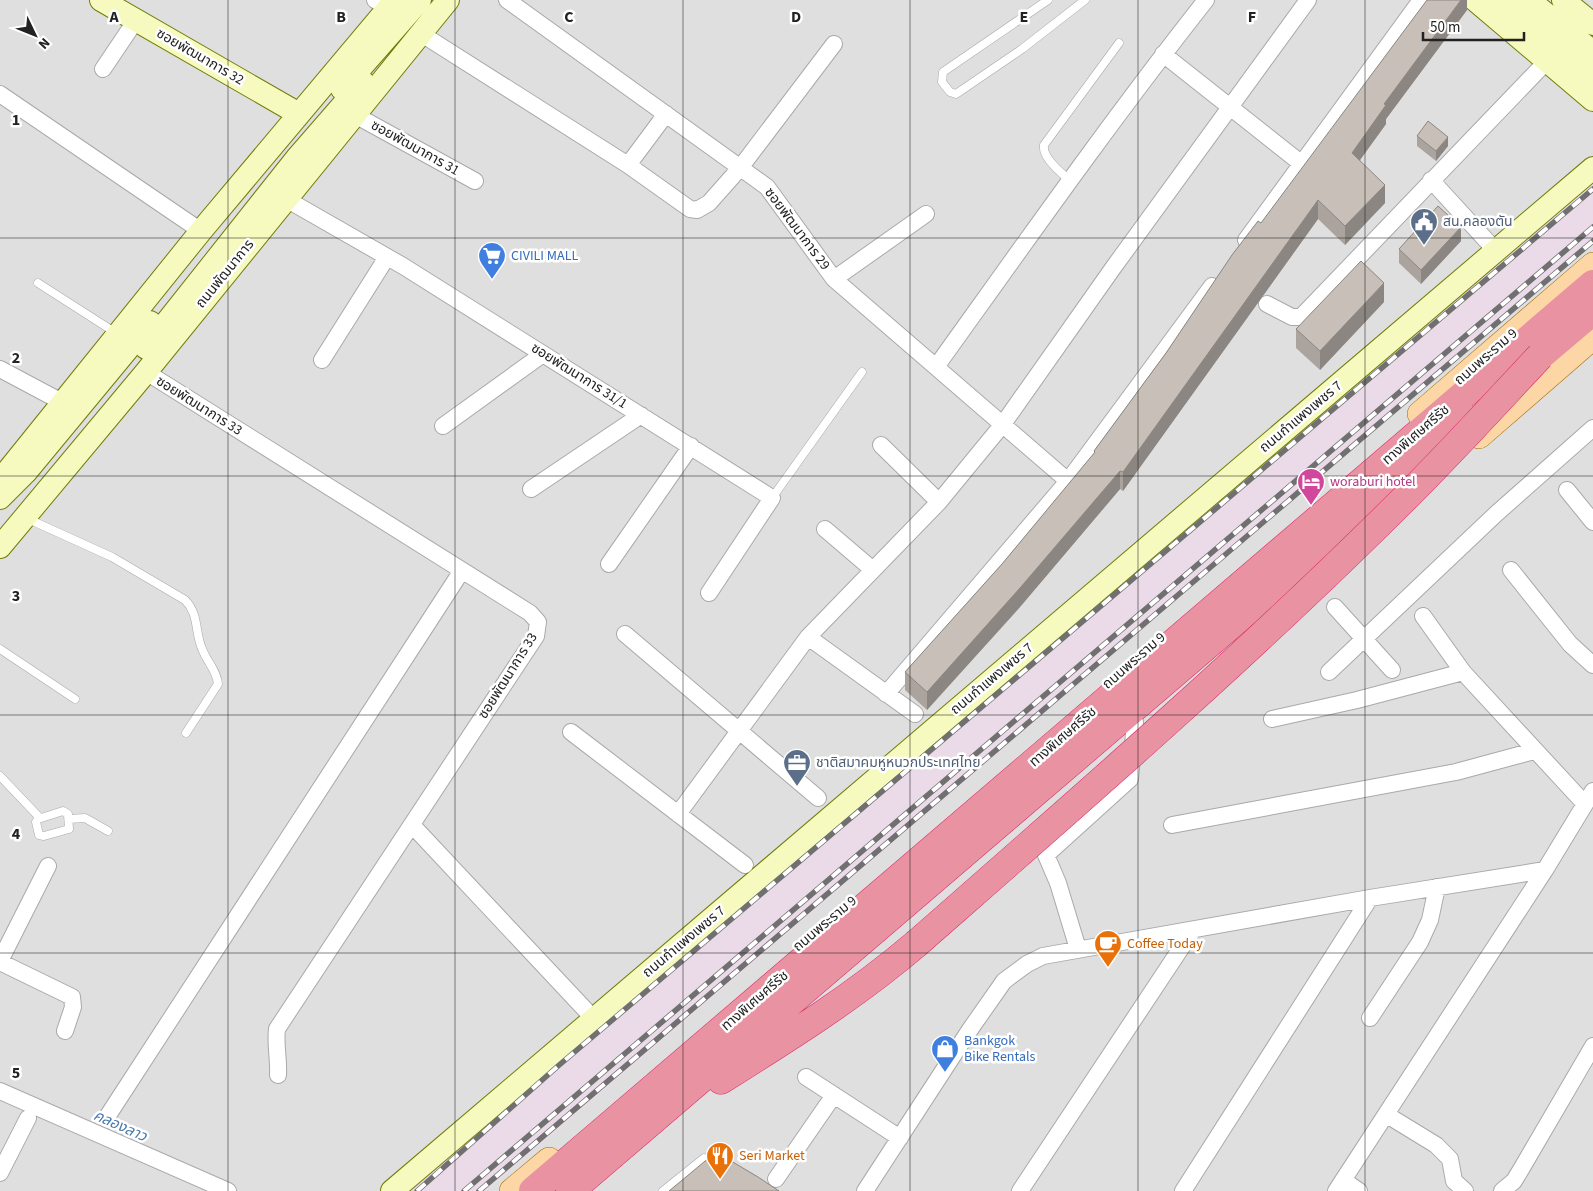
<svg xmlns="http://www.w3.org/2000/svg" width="1593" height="1191" viewBox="0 0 1593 1191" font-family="'Source Sans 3','Noto Sans Thai',sans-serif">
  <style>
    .residential { fill: #e0dfdf }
    .industrial { fill: #ebdbe8 }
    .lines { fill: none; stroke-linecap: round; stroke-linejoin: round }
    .lane-casing { stroke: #a9a9a9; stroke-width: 9 }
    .street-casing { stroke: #a9a9a9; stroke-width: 18 }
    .secondary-casing { stroke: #707d05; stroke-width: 24 }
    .primary-casing { stroke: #a06b00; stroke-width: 26 }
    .highway-casing { stroke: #dc2a67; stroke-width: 29 }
    .lane { stroke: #fff; stroke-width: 8 }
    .street { stroke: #fff; stroke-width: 16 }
    .secondary { stroke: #f7fabf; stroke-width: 22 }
    .primary { stroke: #fcd6a4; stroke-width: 25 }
    .highway { stroke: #e892a2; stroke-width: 28 }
    .rail-casing { stroke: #707070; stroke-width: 5.5 }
    .rail { stroke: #fff; stroke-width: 4; stroke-dasharray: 11; stroke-linecap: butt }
    .highway-bridge-casing { stroke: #dc2a67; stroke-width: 29; stroke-linecap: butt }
    .highway-bridge { stroke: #e892a2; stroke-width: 28 }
    .wall { fill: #aba49e }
    .shaded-wall { fill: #8b8681 }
    .building { fill: #c7bfb8; stroke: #8b8681 }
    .grid { fill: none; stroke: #222; stroke-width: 1; stroke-opacity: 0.55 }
    .labels { text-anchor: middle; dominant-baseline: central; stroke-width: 5; stroke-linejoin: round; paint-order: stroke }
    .street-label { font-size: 14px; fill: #222; stroke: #fff }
    .service-label { font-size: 14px; fill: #4e5e75; stroke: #fff; text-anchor: start }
    .shop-label { font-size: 14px; fill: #366cbe; stroke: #fff; text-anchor: start }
    .hotel-label { font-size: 14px; fill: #b23c85; stroke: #fff; text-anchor: start }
    .food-label { font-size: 14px; fill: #c56008; stroke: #fff; text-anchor: start }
    .water-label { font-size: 15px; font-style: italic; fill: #4a7aab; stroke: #fff }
    .grid-label { font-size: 16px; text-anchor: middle; font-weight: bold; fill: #222; stroke: #fff; stroke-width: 5; stroke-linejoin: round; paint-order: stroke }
  </style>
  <rect width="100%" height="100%" fill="#f2efe9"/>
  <!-- residential -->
  <path class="residential" d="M0,0h1593v1191h-1593z"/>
  <!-- industrial -->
  <path class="industrial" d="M1593,166v78l-1107,947h-101z"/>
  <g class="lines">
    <defs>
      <path id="lane" d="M1048,0l-105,72 -1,10 8,10 6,2 66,-45 63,-49
        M1070,181c-9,-9 -28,-23 -26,-36l75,-102
        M38,283l78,50
        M772,498l90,-126
        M26,518l86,39 73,43c15,15 9,33 18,51 5,12 14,20 15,33l-32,49
        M0,649l75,50
        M0,776l40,42
        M63,811l5,3 1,15 -25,7 -5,-1 -3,-13 2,-3z
        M69,819l16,-1 23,13
        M663,1191l41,-33 11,7"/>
      <path id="street" d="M375,0l13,8
        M507,0l260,187 67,92 234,202
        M420,33l208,132 62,44 7,1 12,-7 31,-35 94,-124
        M1163,54l139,110
        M103,69l33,-49
        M0,94l201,137
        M355,115l120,66
        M628,165l38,-51
        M1431,180l65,71
        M286,199l117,67 369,232 -63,95
        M1246,240l175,-240
        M834,279l92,-65
        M1267,304l25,13h9l246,-256
        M322,360l65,-103
        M936,367c89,-124 176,-248 270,-367
        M0,369l62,33
        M146,372l384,241 8,9 -2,14 -259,393c-2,16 2,30 1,46
        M443,426l100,-72
        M881,445l58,57
        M531,489l110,-74
        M1567,490l26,32
        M825,529l48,41
        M609,564l82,-118
        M1511,570l59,74 23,21
        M1335,607l57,63
        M1423,616l40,56 122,132
        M625,634l193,164
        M808,637l107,77
        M1329,672l168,-159 96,-85
        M886,694l182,-213 144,-195
        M1272,719l85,-19 106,-28
        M571,732l174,133
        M678,814l130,-177 131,-135 64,-78 110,-156 195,-268
        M412,825l182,194
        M1172,825l284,-53 78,-21
        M1078,949l-20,-66 -12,-28 84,-76 5,-57
        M0,961l48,-95
        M0,962l72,35 1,10 -8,24
        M1370,1018l50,-76 10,-22 7,-33
        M806,1077l94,61
        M0,1091l228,100
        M1387,1115l49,30 14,14 4,22 11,10
        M107,1117l354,-545
        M0,1173l28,-55
        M776,1179l58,-84
        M1343,1180l16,11
        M865,1191l104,-160 35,-50 23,-17 16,-8 327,-58 175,-28
        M1020,1191l173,-261
        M1183,1191l187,-293
        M1336,1191l209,-321 48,-79
        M1502,1191l12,-10 9,-15 70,-120"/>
      <path id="secondary" d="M101,0l198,114
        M1475,0l118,100
        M1502,0l91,76
        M1529,0l64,52
        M1563,0l30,24
        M342,89l78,-89
        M146,348l150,-189 67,-77
        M2,478l199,-247 194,-231
        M0,498l26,-26 124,-150
        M0,547l146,-175 302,-372
        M392,1191l1201,-1023"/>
      <path id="primary" d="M1420,414l173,-149
        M1479,436l114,-99
        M512,1191l37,-31"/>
      <path id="highway" d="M1522,371l71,-60
        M721,1080c67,-42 134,-84 195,-136
        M533,1191l1060,-907
        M570,1191l698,-598 199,-174"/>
    </defs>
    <!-- lane casing -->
    <use href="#lane" class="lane-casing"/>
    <!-- street casing -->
    <use href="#street" class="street-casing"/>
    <!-- secondary casing -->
    <use href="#secondary" class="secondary-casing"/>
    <!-- primary casing -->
    <use href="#primary" class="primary-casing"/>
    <!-- highway casing -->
    <use href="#highway" class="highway-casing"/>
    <!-- lane -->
    <use href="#lane" class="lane"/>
    <!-- street -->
    <use href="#street" class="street"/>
    <!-- secondary -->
    <use href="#secondary" class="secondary"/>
    <!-- primary -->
    <use href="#primary" class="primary"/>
    <!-- highway -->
    <use href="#highway" class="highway"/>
    <defs>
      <path id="rail" d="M417,1191l141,-125 1035,-877
        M464,1191l1129,-964
        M479,1191l1114,-950"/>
    </defs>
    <!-- rail casing -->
    <use href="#rail" class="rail-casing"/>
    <!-- rail -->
    <use href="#rail" class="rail"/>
    <defs>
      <path id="highway-bridge" d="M916,944c163,-143 327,-285 481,-438 49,-48 96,-100 143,-150"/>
    </defs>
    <!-- highway-bridge casing -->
    <use href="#highway-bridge" class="highway-bridge-casing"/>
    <!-- highway-bridge -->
    <use href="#highway-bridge" class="highway-bridge"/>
  </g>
  <!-- wall -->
  <path class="wall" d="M1467,0v10l-81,109v5l-26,36 25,43 -40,42 -27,-26 -195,272 -3,-2 -100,118 -93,103 -22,-20v-18l97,-108 92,-110v-3l167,-228z
    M1417,136l31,10 -12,15 -19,-15z
    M1461,241l-40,43 -22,-21v-14z
    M1384,302l-64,68 -24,-22v-19z"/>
  <!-- shaded-wall -->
  <path class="shaded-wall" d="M1461,0h6v10l-81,109v5l-34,47v-18l32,-49z
    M1448,137v9l-12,15v-10z
    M1385,185v18l-40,42v-19z
    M1318,200v19l-195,272v-19z
    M1461,227v14l-40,43v-14z
    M1384,283v19l-64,68v-19z
    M1120,471v18l-100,118 -93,103v-18z"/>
  <!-- building -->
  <path class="building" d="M1427,0h34l-77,104 2,1 -34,48 33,32 -40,41 -27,-26 -195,272 -3,-1 -100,117 -93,104 -22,-20 97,-108 93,-112 -1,-1 72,-98 66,-98 26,-34 3,2z
    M1428,121l20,16 -12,14 -19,-15z
    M1438,206l23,21 -40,43 -22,-21z
    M1361,261l23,22 -64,68 -24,-22z
    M716,1152l42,25 21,14h-110z"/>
  <!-- grid -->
  <path class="grid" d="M228,0v1191M455,0v1191M683,0v1191M910,0v1191M1138,0v1191M1365,0v1191M0,238h1593M0,476h1593M0,715h1593M0,953h1593"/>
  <!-- icons -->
  <defs>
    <symbol id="civic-pin" viewBox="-11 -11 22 30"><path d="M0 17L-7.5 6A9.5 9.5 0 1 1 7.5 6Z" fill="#5c6f8a" stroke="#fff"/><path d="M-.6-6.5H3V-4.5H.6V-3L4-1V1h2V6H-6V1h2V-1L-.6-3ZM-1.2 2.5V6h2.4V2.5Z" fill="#fff"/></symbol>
    <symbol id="supermarket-pin" viewBox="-11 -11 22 30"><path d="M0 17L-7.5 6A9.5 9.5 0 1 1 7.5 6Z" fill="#3f7fe0" stroke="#fff"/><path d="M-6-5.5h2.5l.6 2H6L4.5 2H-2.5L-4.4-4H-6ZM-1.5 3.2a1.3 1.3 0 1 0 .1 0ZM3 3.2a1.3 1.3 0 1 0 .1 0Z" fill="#fff"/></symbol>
    <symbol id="hotel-pin" viewBox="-11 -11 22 30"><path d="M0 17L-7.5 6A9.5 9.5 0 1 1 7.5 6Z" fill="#d1479c" stroke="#fff"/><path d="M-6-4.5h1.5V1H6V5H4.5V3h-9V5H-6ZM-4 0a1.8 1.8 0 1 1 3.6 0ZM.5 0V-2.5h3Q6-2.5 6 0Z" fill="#fff"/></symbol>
    <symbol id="office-pin" viewBox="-11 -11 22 30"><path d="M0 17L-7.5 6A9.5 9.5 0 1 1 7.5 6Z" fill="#5c6f8a" stroke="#fff"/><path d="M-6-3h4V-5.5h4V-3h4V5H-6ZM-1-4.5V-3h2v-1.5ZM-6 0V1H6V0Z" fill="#fff"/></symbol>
    <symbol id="cafe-pin" viewBox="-11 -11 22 30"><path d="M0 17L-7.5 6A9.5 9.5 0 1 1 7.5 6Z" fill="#e8710a" stroke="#fff"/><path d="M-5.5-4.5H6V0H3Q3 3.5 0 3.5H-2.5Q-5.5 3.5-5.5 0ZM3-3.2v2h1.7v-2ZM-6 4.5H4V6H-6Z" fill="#fff"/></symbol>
    <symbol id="shop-pin" viewBox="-11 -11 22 30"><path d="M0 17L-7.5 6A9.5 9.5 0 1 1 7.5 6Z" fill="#3f7fe0" stroke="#fff"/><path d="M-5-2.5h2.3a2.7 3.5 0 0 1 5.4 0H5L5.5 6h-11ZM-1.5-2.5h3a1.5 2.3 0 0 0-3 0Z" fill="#fff"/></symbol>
    <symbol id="restaurant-pin" viewBox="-11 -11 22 30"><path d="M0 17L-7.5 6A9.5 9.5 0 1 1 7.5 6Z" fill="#e8710a" stroke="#fff"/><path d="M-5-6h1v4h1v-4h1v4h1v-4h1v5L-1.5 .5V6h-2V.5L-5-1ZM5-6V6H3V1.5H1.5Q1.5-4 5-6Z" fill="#fff"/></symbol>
  </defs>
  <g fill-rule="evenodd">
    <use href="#civic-pin" x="1408" y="206" width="32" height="43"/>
    <use href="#supermarket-pin" x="476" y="240" width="32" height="43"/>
    <use href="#hotel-pin" x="1295" y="466" width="32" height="43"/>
    <use href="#office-pin" x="781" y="747" width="32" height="43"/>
    <use href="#cafe-pin" x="1092" y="928" width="32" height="43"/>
    <use href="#shop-pin" x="929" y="1033" width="32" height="43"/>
    <use href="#restaurant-pin" x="704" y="1140" width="32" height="43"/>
  </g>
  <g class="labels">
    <!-- street labels -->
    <g class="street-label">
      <text transform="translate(200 57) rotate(30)">ซอยพัฒนาการ 32</text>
      <text transform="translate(415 148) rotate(29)">ซอยพัฒนาการ 31</text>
      <text transform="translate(797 229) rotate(53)">ซอยพัฒนาการ 29</text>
      <text transform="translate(225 274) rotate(-51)">ถนนพัฒนาการ</text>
      <text transform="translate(1486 357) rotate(-41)">ถนนพระราม 9</text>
      <text transform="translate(579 376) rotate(32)">ซอยพัฒนาการ 31/1</text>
      <text transform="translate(199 406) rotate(32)">ซอยพัฒนาการ 33</text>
      <text transform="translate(1301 417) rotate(-40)">ถนนกำแพงเพชร 7</text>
      <text transform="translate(1416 435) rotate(-41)">ทางพิเศษศรีรัช</text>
      <text transform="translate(1134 661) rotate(-41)">ถนนพระราม 9</text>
      <text transform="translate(508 676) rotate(-58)">ซอยพัฒนาการ 33</text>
      <text transform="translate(992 679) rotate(-40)">ถนนกำแพงเพชร 7</text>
      <text transform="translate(1063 737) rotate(-41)">ทางพิเศษศรีรัช</text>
      <text transform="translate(825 924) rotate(-40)">ถนนพระราม 9</text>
      <text transform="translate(684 942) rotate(-40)">ถนนกำแพงเพชร 7</text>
      <text transform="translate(755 1001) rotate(-41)">ทางพิเศษศรีรัช</text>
    </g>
    <!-- service labels -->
    <g class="service-label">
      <text x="1443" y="222">สน.คลองตัน</text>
      <text x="816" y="763">ชาติสมาคมหูหนวกประเทศไทย</text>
    </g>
    <!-- shop labels -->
    <g class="shop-label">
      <text x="511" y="256">CIVILI MALL</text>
      <text x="964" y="1041">Bankgok<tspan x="964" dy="16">Bike Rentals</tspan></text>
    </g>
    <!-- hotel labels -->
    <g class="hotel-label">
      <text x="1330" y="482">woraburi hotel</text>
    </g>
    <!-- food labels -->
    <g class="food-label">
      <text x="1127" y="944">Coffee Today</text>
      <text x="739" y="1156">Seri Market</text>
    </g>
    <!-- water labels -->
    <g class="water-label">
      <text transform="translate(120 1126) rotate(24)">คลองลาว</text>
    </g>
  </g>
  <g class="grid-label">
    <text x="114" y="22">A</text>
    <text x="341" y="22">B</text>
    <text x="569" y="22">C</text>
    <text x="796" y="22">D</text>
    <text x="1024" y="22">E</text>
    <text x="1252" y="22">F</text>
    <text x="16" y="125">1</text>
    <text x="16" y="363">2</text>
    <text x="16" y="601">3</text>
    <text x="16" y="839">4</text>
    <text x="16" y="1078">5</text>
  </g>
  <!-- north arrow -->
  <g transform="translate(35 35) rotate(133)" stroke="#ffffff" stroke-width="4" paint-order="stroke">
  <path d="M0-4L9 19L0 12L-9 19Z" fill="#222222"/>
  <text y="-8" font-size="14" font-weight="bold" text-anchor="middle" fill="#222222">N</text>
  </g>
  <!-- scale -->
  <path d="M1423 32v8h101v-8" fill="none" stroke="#222222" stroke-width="2.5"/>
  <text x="1430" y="32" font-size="15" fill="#222222" stroke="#ffffff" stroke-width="4" paint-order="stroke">50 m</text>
</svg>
